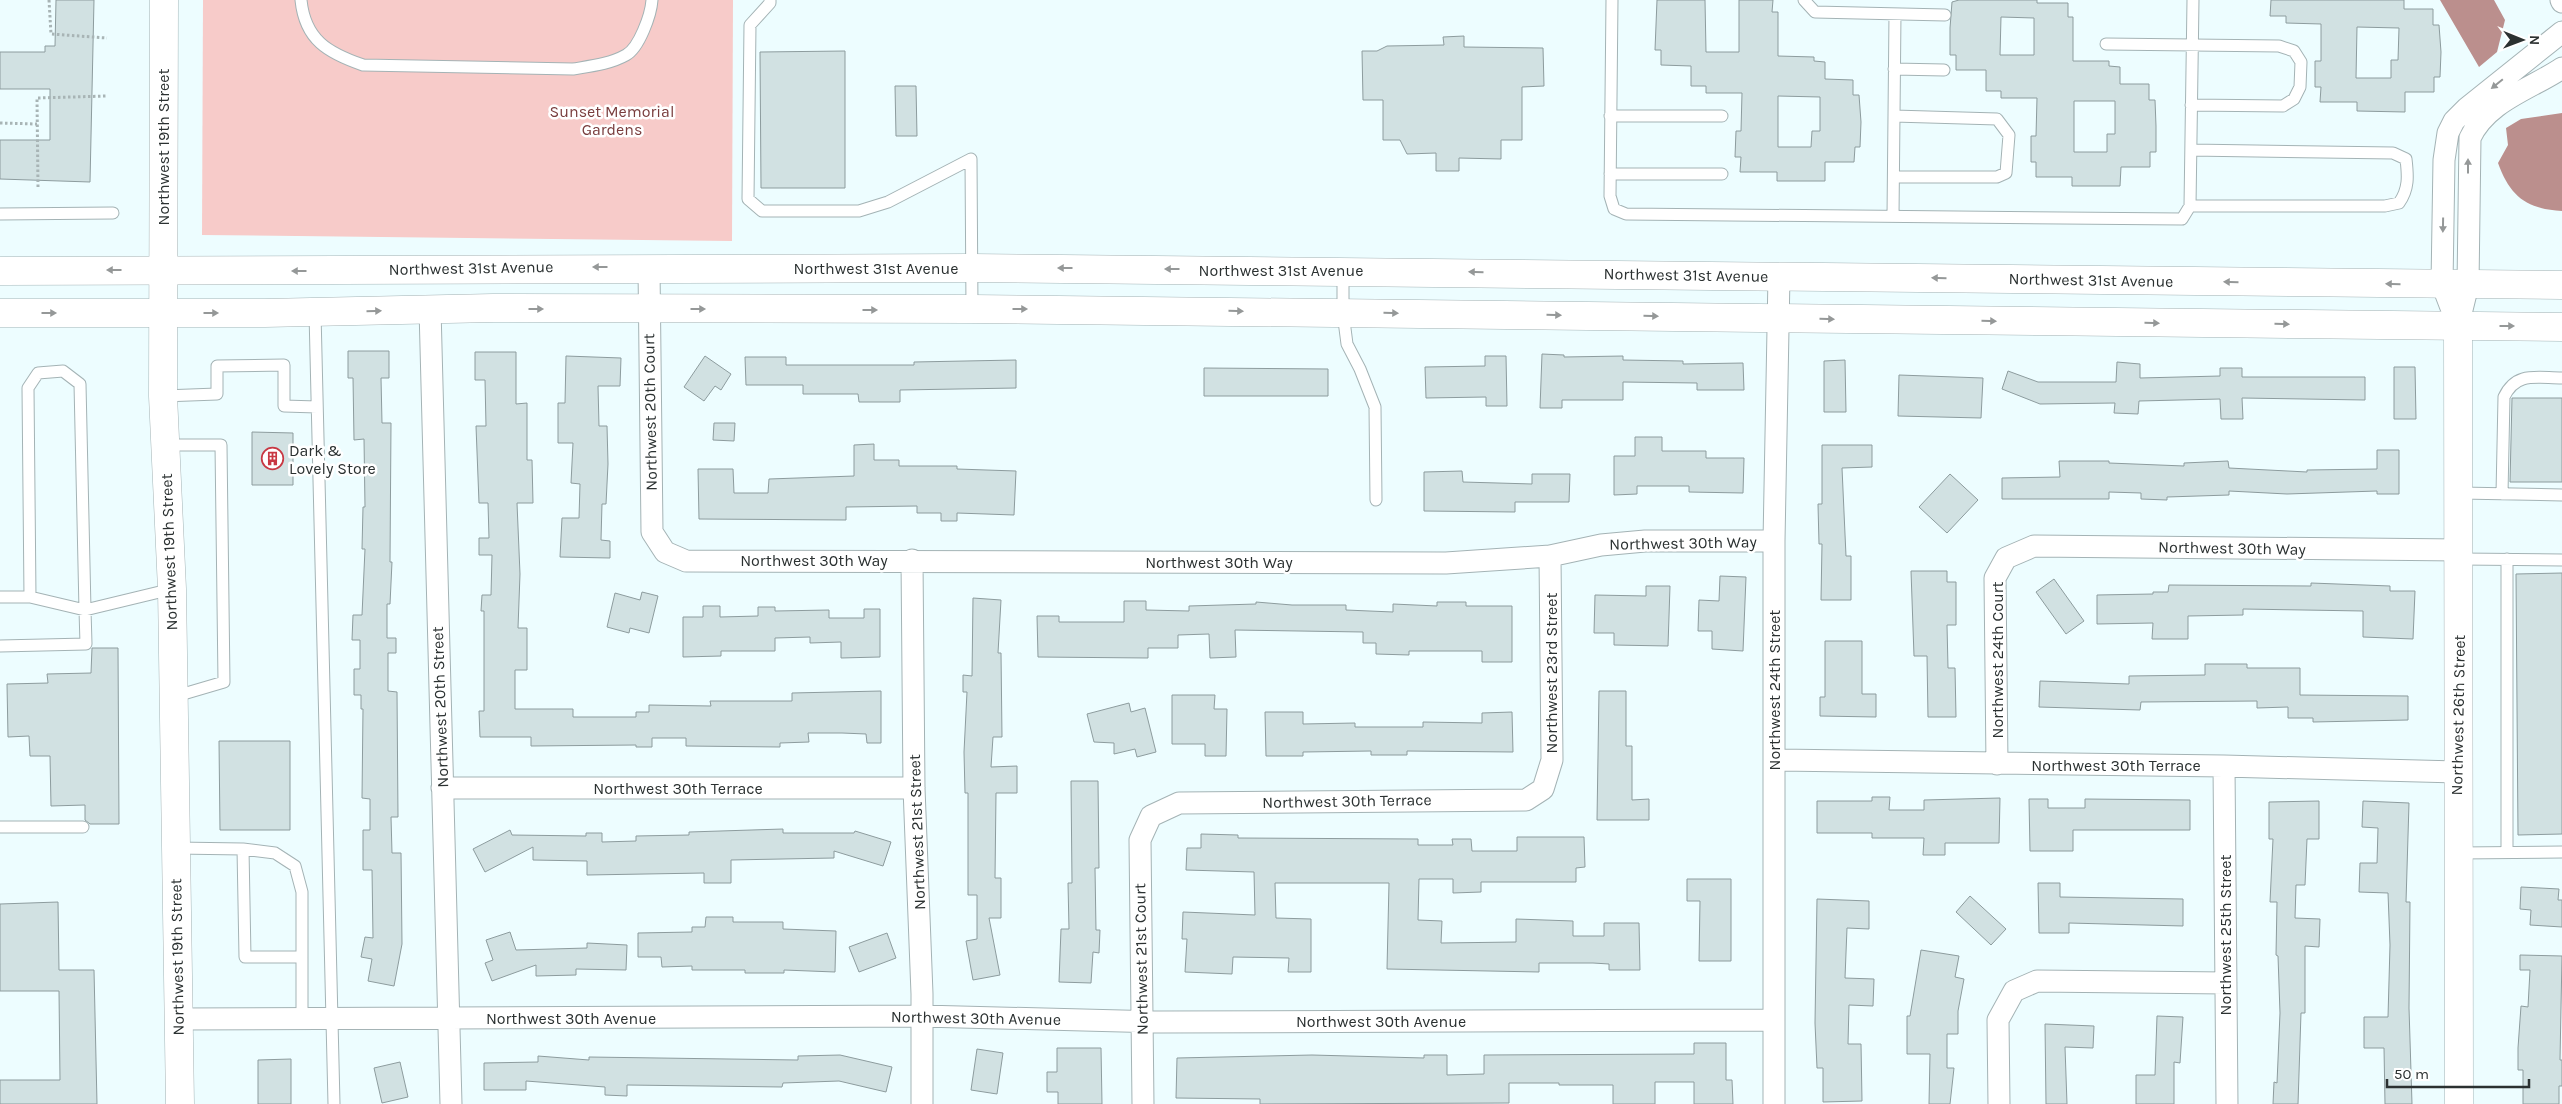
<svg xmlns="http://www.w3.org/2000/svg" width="2562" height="1104" viewBox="0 0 2562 1104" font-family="Karla,sans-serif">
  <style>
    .green { fill: #f7cbc9 }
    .water { fill: #bb8f8d }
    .building { fill: #d1e1e2; stroke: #8d9c9e; fill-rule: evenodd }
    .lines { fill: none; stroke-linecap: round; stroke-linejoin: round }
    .lane-casing { stroke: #a4b3b5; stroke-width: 13 }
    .street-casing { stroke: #a4b3b5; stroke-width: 23 }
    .secondary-casing { stroke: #a4b3b5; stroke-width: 29 }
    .primary-casing { stroke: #a4b3b5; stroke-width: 29 }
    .path { stroke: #a8b4b5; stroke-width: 3; stroke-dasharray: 2.5 2.5; stroke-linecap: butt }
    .lane { stroke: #fff; stroke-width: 11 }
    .street { stroke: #fff; stroke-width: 21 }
    .secondary { stroke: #fff; stroke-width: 28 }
    .primary { stroke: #fff; stroke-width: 28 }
    .oneway { fill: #959898 }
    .labels { text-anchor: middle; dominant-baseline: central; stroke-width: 5; stroke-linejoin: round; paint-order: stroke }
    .park-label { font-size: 16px; fill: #793d3d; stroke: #fff }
    .street-label { font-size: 16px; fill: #2b3131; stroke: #fff }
    .poi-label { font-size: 16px; fill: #2b3131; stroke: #fff; text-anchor: start }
  </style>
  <rect width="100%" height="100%" fill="#edfdff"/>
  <!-- green -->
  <path class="green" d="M203,0h530l-1,241 -530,-6z"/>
  <!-- water -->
  <path class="water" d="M2440,0h54l11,20 -8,32 -18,15z
    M2562,113v98c-36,-2 -52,-15 -64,-48l10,-18 -2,-17 15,-9z"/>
  <!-- building -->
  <path class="building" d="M56,0h38l-4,182 -90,-3v-39h50v-51h-50v-37h45v-6h10z
    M1657,0h48l1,52h33v-52h34l-1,12h6v44l36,1v4l11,1v17l28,1v15h6l2,27 -1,25h-5l-1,15h-29v19h-48v-9h-37l1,-15h-6l1,-26h5l1,-38h-36v-7h-15v-20l-30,-1v-15h-6zM1778,96l42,1v34h-8l-1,16h-33z
    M1959,0h78v3h31v14h5v44h36v5l11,1v17h29v16h6l1,26v26h-6v15h-29l-1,19h-48v-9h-36v-15h-5v-26h5l1,-38h-36v-7h-15v-21h-30v-15h-6v-27l2,-26zM2001,17l33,1v37h-34zM2074,101h41v33h-8v18h-33z
    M2271,0h133v9h29v16h6l2,27 -1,25h-6v15h-29v20l-48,-1v-9h-37l1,-15h-6v-26h6v-37l-35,-1v-7h-16zM2357,27l42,1 -1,32h-7v18h-35z
    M1464,36v11l79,1 1,38 -22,1v53h-21v19l-42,-1v13h-23v-18l-29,1 -7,-14h-17v-40h-20l-1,-49h15l10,-5 57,-1 -1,-8z
    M845,51v137h-84l-1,-136z
    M895,86h21l1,50h-21z
    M348,351h41v27h-8l1,45h9l-1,139h2l-2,42h-3v34h9v15h-8v38l9,1 1,125h-7l1,36h9l1,91 -8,42 -26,-5 4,-22 -11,-2 4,-20 8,1 -1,-68h-9v-40h7v-31l-8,-1 1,-89h-2v-14h-7v-26h6v-29h-8l1,-25h9l3,-66h-3l1,-42h2l-1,-68 -10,1 -1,-62h-5z
    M475,352h41v52l11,-1v57h5l1,43h-16l3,71 -2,54h9v42h-12v39h58v8h63v-5h13v-7l62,1 -1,-5h82v-8l89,-2v52h-14l-1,-9 -24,-1h-34l1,9 -29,1v4l-94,-1v-8h-34v9h-16v-2l-105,1v-9h-51l-1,-26h5v-100h-3l1,-16h9l1,-40h-13v-17h10l-1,-35h-9l-3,-77h10l-1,-46h-10z
    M1542,354l22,1v2l59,-1v4l60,1v3l60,-1 1,27h-47v-7l-74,-1v18h-61v8h-22z
    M566,356l55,2 -1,28h-22l1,40h8l1,38 -2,40h-4l-1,36 9,1v17l-50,-1 2,-39h17l1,-34 -9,-1 2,-40h-15v-40h7z
    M705,356l26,18 -10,16 -6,-4 -11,15 -20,-14z
    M1485,356h21l1,50h-21v-9l-60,1 -1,-31 60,-1z
    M745,357h41v8h128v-3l102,-2v28l-116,2v12h-41l-1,-8h-55v-9h-57z
    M1845,360l1,52h-22v-51z
    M2117,362l23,2v14l80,-2v-8h22v9h123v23l-123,-2 1,21h-22l-1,-20 -81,2 -1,13 -24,-1 1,-10 -75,1 -38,-15 6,-18 30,11h78z
    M2394,367h21l1,52h-22z
    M1204,368l124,1v27h-124z
    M1899,375l84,3 -2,40 -83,-2z
    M2512,398h50v84h-52z
    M714,423h21l-1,18 -21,-1z
    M252,432l41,1v52h-41z
    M1635,437h27v14h44v7h38l-1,35 -54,-1v-6h-52v8l-23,1v-39h21z
    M874,444v16h25v6h58v3l59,2 -2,44 -57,-2v8h-16v-8h-24v-7l-71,1v13l-147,-1 -1,-50h35l1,24h34l1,-14 85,-3v-31z
    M1822,445h50v22l-30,1 4,88h5v44h-30l1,-56h-3l-1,-40h4z
    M2377,450h22v44h-22v-3l-90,3 -58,-3v4l-62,2v3l-26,-1v-6l-32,-1v7h-107v-21l58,-1 -1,-16h50v2l75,3v-3l44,-2 1,7 78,4v-2l70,-1z
    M1462,471l1,11 69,2v-10h38l-1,28h-54v10l-91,-1v-39z
    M1950,474l28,26 -31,33 -28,-26z
    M1911,571h36v11h9v43h-9l1,43h7l1,49h-28l-1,-61h-13z
    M2562,573v261l-44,1 -2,-261z
    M1720,576l26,1 -3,74 -31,-2v-18h-14l1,-31 20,1z
    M2054,579l30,42 -18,13 -30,-42z
    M2311,583l79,3v5h25l-2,48 -50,-2v-26l-120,-2v6l-55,1v23h-36l1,-16 -56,1v-29l56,-1v-2h15l1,-7 142,1z
    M1646,586h24l-2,60 -54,-1v-12h-20l1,-38 51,1z
    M642,592l16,4 -9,37 -19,-5 -1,5 -22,-6 8,-34 25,7z
    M973,598l28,2 -3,53h3l1,84h-9l-2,30 26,-1v27h-21l-1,85h6v40h-12l11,57 -27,5 -7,-39 11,-2v-44h-9v-102h-3l-1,-41 3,-60h-4v-17l9,1z
    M1124,601h22v9l43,1v-5l67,-2v-2l36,3h54v5l47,2v-8l44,2v-4h29v4h46v56h-30v-11h-73v4l-33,-1v-11h-13v-11l-128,-2 1,27 -26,1 -1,-24 -31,1v13h-30v10l-110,-1 -1,-41h22v6h65z
    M703,606h17v11l38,-1v-9h17v4l54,-1v8h35v-9h16v48l-39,1v-16l-31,1v-6l-35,1v13h-54v5l-38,1v-40h20z
    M1825,641h37v53h14v23l-56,-1v-19h5z
    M92,648h26l1,176h-29l-5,-4v-15l-34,1 -1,-50h-20l-1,-20 -21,1 -1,-53 41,-1 -1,-9 44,-1z
    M2205,664h42v4h53v27l108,1v24l-95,2v-4h-25v-11l-31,1v-7l-116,1 -1,8 -101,-3 1,-26 89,3v-8l76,-1z
    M1599,691h27v55h6v54l17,-1v21h-52z
    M1172,695h43l-1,14h13l-1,47h-21v-12h-33z
    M1129,703l2,9 14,-4 11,44 -19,5 -2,-8 -21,5v-11l-20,-1 -7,-28z
    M1265,712h38v12l52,-1v4h68v-5l59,1v-10l30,-1 1,40 -106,-1v4h-36v-4l-68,1v4h-37z
    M219,741h71v89h-70z
    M1071,781h27l1,87h-4l1,62h4l-1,23 -6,-1 -2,31 -32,-1 2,-53h8l-1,-46h4z
    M1872,797h18l-1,13h35v-10l76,-2 -1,45h-54v12h-22l1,-17h-52v-5h-55v-32h55z
    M2029,799h19v9h37v-9l105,1v30h-117v21h-43z
    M2319,801v38h-12l-2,46h-9l-1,33 25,1 -1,28 -14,-1v67h-4l-3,91h-25l1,-22 3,1 3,-70 -2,-57 -2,-1 1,-53h-7l3,-63h-4v-37z
    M2363,801l46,2 -3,99h4l-1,106 3,96h-27l-1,-56h-20v-31h24l2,-72 -2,-52 -29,-1 1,-29h17l1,-35 -16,-1z
    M783,829v4h71l1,-2 36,11 -8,24 -49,-15v7l-103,2v23h-27v-10l-117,2v-14l-54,-1v-13l-48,25 -12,-23 37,-19 2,5 74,1v-3h16v9l34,-1v-5l53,-1v-3z
    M1201,834l37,1v3l180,1v6h35l-1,-6h19l1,12h45v-14h67l1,30 -9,1v14h-95v10l-28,1v-14h-34l-1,41 24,1 -1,22 75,-1v-23l57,2v15h31v-13h35l1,47h-31v-6l-16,-1h-54v9l-152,-3 2,-86h-114l1,35 35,1v53h-23l1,-14 -56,-1 -1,17 -47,-2 2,-33h-5l1,-27 72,3 -1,-43 -68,-2 1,-22h14z
    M1687,879h44v82h-32l1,-60h-13z
    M2038,883h22v14l123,2v27l-114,-3v10h-30z
    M2521,887l38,2 -1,11h4v27l-32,-2 1,-15 -11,-1z
    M1970,896l36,33 -15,16 -35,-33z
    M1817,899l52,2v28l-22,-1 -2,50 29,1 -1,27 -24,-1 -1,39h13l1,57 -39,1v-34h-6l-2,-45z
    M58,902l1,68h35l3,134h-97v-24h60l-1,-89h-59v-87z
    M706,917h27v5h50v7l53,2 -1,41 -51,-2v3h-39v-3h-53v-4l-30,1 -1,-10h-23v-24l54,-1v-5h13z
    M510,932l6,18 71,-2v-5l40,2 -1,25 -50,-1v6l-40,1v-11l-44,16 -7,-18 8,-3 -7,-20z
    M887,933l9,25 -37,14 -10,-25z
    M1921,950l38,6 -4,21 9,2 -6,32v23h-11v34h7l-4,36h-21l1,-50h-23v-38h3z
    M2520,955l42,1 -2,104h2v26h-3v18h-36v-34h-5v-22l3,-42 7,1 2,-37h-10z
    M2157,1016l26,1 -3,46 -6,-1v42h-38v-29h19z
    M2045,1024l49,2 -1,22 -28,-1 2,57h-21z
    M1694,1043h32v37h6l1,24h-39v-22h-39v22h-42v-19h-54v-2h-50v20l-249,1v-5l-84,-1 1,-40 135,-3 112,3v-3h23v20l37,-1v-19l210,-1z
    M1057,1048h44l1,56h-44v-12h-11v-20h10z
    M977,1049l26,4 -6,41 -26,-4z
    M840,1055l52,12 -6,25 -47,-11 -56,2 -1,4 -155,-2v11l-22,-1v-8l-79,-6v9h-42v-27l54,-1v-6l51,4v-3l209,3v-4z
    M291,1059v45h-33v-44z
    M400,1062l8,35 -26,6 -8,-35z"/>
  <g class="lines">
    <defs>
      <path id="lane" d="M301,0c4,40 27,53 62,65l210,4c18,-3 37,-5 53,-14 13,-7 25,-40 26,-55
        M770,0v3l-20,22 -2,174 14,12h97l29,-9 83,-43 1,150
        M1612,0l-2,196 4,13 12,5 556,5 8,-13 3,-206
        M1804,0l11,12 130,3
        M2106,44l173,2 15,5 7,11 -1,25 -6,12 -11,7 -92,-1
        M1894,69l50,1
        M1610,116h112
        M1610,174h112
        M1894,177h103l9,-4 3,-38 -12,-16 -103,-3
        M2190,206h195l14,-3c10,-14 9,-27 7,-44l-13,-6 -202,-3
        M0,214l113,-1
        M1893,216l2,-202
        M1343,271v42l4,31 13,25 15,38 1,93
        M315,313l19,791
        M163,396l54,-2v-28l67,-1v41l33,1
        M165,445h56l3,237 -51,15
        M2460,493l102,2
        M2502,494l2,-97c12,-26 33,-19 58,-19
        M2460,559l102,1
        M0,597h30
        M0,646l86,-2 -1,-34 -5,-226 -17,-13 -25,2 -10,15 2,209 55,13 87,-21
        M0,827h83
        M176,848l67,1 32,4 20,13 7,26v126
        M243,849l2,108h57
        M2507,852v-293
        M2459,853l103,-1"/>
      <path id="street" d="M2561,0l1,2
        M649,268l3,264 13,20 21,9 760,2 104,-7 51,-11 44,-4h129
        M430,309l21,795
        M2458,326l-16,-42 2,-124 4,-27 6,-12 13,-13 95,-76
        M2458,326l10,-41 2,-147c17,-37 61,-49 92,-70
        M912,560l2,228 8,206v110
        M1774,760l450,6 233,6
        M1997,764l-2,-186 11,-20 28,-12 426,4
        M2224,766l3,338
        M442,788h472
        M178,1019l744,-3 238,6 614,-2
        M1143,1104l-3,-264 11,-24 28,-13 347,-3 17,-11 9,-29 -2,-204
        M1774,1104v-563l5,-265
        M1999,1104l-1,-84 16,-29 23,-10 189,2"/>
      <path id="secondary" d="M164,0l-1,396 9,193 8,515
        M2458,326l1,778"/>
      <path id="primary" d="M0,271l972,-3 1590,17
        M0,313h265l228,-5 479,1 1590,18"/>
    </defs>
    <!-- lane casing -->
    <use href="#lane" class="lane-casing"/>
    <!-- street casing -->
    <use href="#street" class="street-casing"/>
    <!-- secondary casing -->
    <use href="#secondary" class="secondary-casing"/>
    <!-- primary casing -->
    <use href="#primary" class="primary-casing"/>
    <!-- path -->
    <path class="path" d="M49,0l2,34 56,4
      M0,123l37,1
      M38,187l-1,-89 69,-2"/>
    <!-- lane -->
    <use href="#lane" class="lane"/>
    <!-- street -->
    <use href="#street" class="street"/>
    <!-- secondary -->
    <use href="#secondary" class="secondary"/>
    <!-- primary -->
    <use href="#primary" class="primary"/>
  </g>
  <!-- one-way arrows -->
  <defs><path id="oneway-solid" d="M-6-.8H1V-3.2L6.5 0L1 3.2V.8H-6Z" transform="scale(1.25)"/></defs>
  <g class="oneway">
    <use href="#oneway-solid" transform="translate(2497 84) rotate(141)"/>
    <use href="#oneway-solid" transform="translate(2468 166) rotate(-90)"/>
    <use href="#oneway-solid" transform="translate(2443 225) rotate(91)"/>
    <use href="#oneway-solid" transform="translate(600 267) rotate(-180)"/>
    <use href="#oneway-solid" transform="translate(1065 268) rotate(-180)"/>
    <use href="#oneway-solid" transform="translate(1172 269) rotate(-180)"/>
    <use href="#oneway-solid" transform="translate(114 270) rotate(-180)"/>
    <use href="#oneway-solid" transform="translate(299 271) rotate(180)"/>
    <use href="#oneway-solid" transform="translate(1476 272) rotate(-179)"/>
    <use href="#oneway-solid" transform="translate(1939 278) rotate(-179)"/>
    <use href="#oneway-solid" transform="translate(2231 282) rotate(-179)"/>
    <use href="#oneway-solid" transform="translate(2393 284) rotate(-179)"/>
    <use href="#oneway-solid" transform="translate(536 309)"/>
    <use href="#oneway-solid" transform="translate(698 309)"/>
    <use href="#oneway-solid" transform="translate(1020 309)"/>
    <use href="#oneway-solid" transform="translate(870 310)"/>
    <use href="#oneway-solid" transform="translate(374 311) rotate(-2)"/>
    <use href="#oneway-solid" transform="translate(1236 311) rotate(1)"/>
    <use href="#oneway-solid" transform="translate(49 313)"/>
    <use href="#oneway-solid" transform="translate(211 313)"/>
    <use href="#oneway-solid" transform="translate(1391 313) rotate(1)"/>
    <use href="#oneway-solid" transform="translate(1554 315) rotate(1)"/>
    <use href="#oneway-solid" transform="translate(1651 316) rotate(1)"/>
    <use href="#oneway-solid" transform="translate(1827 319) rotate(1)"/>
    <use href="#oneway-solid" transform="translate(1989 321) rotate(1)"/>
    <use href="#oneway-solid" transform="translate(2152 323) rotate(1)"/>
    <use href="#oneway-solid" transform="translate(2282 324) rotate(1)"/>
    <use href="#oneway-solid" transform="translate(2507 326)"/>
  </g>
  <!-- icons -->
  <defs>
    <symbol id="building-ring" viewBox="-11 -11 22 22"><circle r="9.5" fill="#fff" stroke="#c83843" stroke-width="1.5"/><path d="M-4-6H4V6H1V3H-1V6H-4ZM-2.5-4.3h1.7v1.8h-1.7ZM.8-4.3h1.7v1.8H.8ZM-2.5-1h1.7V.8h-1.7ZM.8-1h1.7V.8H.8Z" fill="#c83843"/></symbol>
  </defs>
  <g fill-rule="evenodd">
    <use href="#building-ring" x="260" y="446" width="25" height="25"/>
  </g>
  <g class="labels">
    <!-- park labels -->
    <g class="park-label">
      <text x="612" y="111">Sunset Memorial<tspan x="612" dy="18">Gardens</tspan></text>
    </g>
    <!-- street labels -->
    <g class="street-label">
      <text transform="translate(163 147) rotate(-90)">Northwest 19th Street</text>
      <text transform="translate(471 268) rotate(-1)">Northwest 31st Avenue</text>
      <text x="876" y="268">Northwest 31st Avenue</text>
      <text x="1281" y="270">Northwest 31st Avenue</text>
      <text transform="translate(1686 275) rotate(1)">Northwest 31st Avenue</text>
      <text transform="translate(2091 280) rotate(1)">Northwest 31st Avenue</text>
      <text transform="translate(650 412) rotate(-91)">Northwest 20th Court</text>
      <text transform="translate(1683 543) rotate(-1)">Northwest 30th Way</text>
      <text transform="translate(2232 548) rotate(1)">Northwest 30th Way</text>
      <text transform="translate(169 552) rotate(-92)">Northwest 19th Street</text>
      <text x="814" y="560">Northwest 30th Way</text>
      <text x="1219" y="562">Northwest 30th Way</text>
      <text transform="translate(1997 660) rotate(-90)">Northwest 24th Court</text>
      <text transform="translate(1551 673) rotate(-90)">Northwest 23rd Street</text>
      <text transform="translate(1774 690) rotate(-90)">Northwest 24th Street</text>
      <text transform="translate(440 707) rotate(-92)">Northwest 20th Street</text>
      <text transform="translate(2458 715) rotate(-89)">Northwest 26th Street</text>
      <text x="2116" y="765">Northwest 30th Terrace</text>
      <text x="678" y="788">Northwest 30th Terrace</text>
      <text transform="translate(1347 801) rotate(-1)">Northwest 30th Terrace</text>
      <text transform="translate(917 832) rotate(-92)">Northwest 21st Street</text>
      <text transform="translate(2225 935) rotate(-90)">Northwest 25th Street</text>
      <text transform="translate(177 957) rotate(-91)">Northwest 19th Street</text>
      <text transform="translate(1141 959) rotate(-91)">Northwest 21st Court</text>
      <text x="571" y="1018">Northwest 30th Avenue</text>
      <text transform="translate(976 1018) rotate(1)">Northwest 30th Avenue</text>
      <text x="1381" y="1021">Northwest 30th Avenue</text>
    </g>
    <!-- poi labels -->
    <g class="poi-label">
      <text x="289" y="450">Dark &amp;<tspan x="289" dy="18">Lovely Store</tspan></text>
    </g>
  </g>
  <!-- north arrow -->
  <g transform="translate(2522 40) rotate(91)" stroke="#ffffff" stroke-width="4" paint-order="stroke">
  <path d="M0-4L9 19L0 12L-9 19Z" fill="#2b3131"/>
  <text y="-8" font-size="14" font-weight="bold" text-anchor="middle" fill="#2b3131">N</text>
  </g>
  <!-- scale -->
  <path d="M2387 1079v8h142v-8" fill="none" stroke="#2b3131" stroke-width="2.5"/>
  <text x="2394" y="1079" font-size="15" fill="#2b3131" stroke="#ffffff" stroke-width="4" paint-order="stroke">50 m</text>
</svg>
